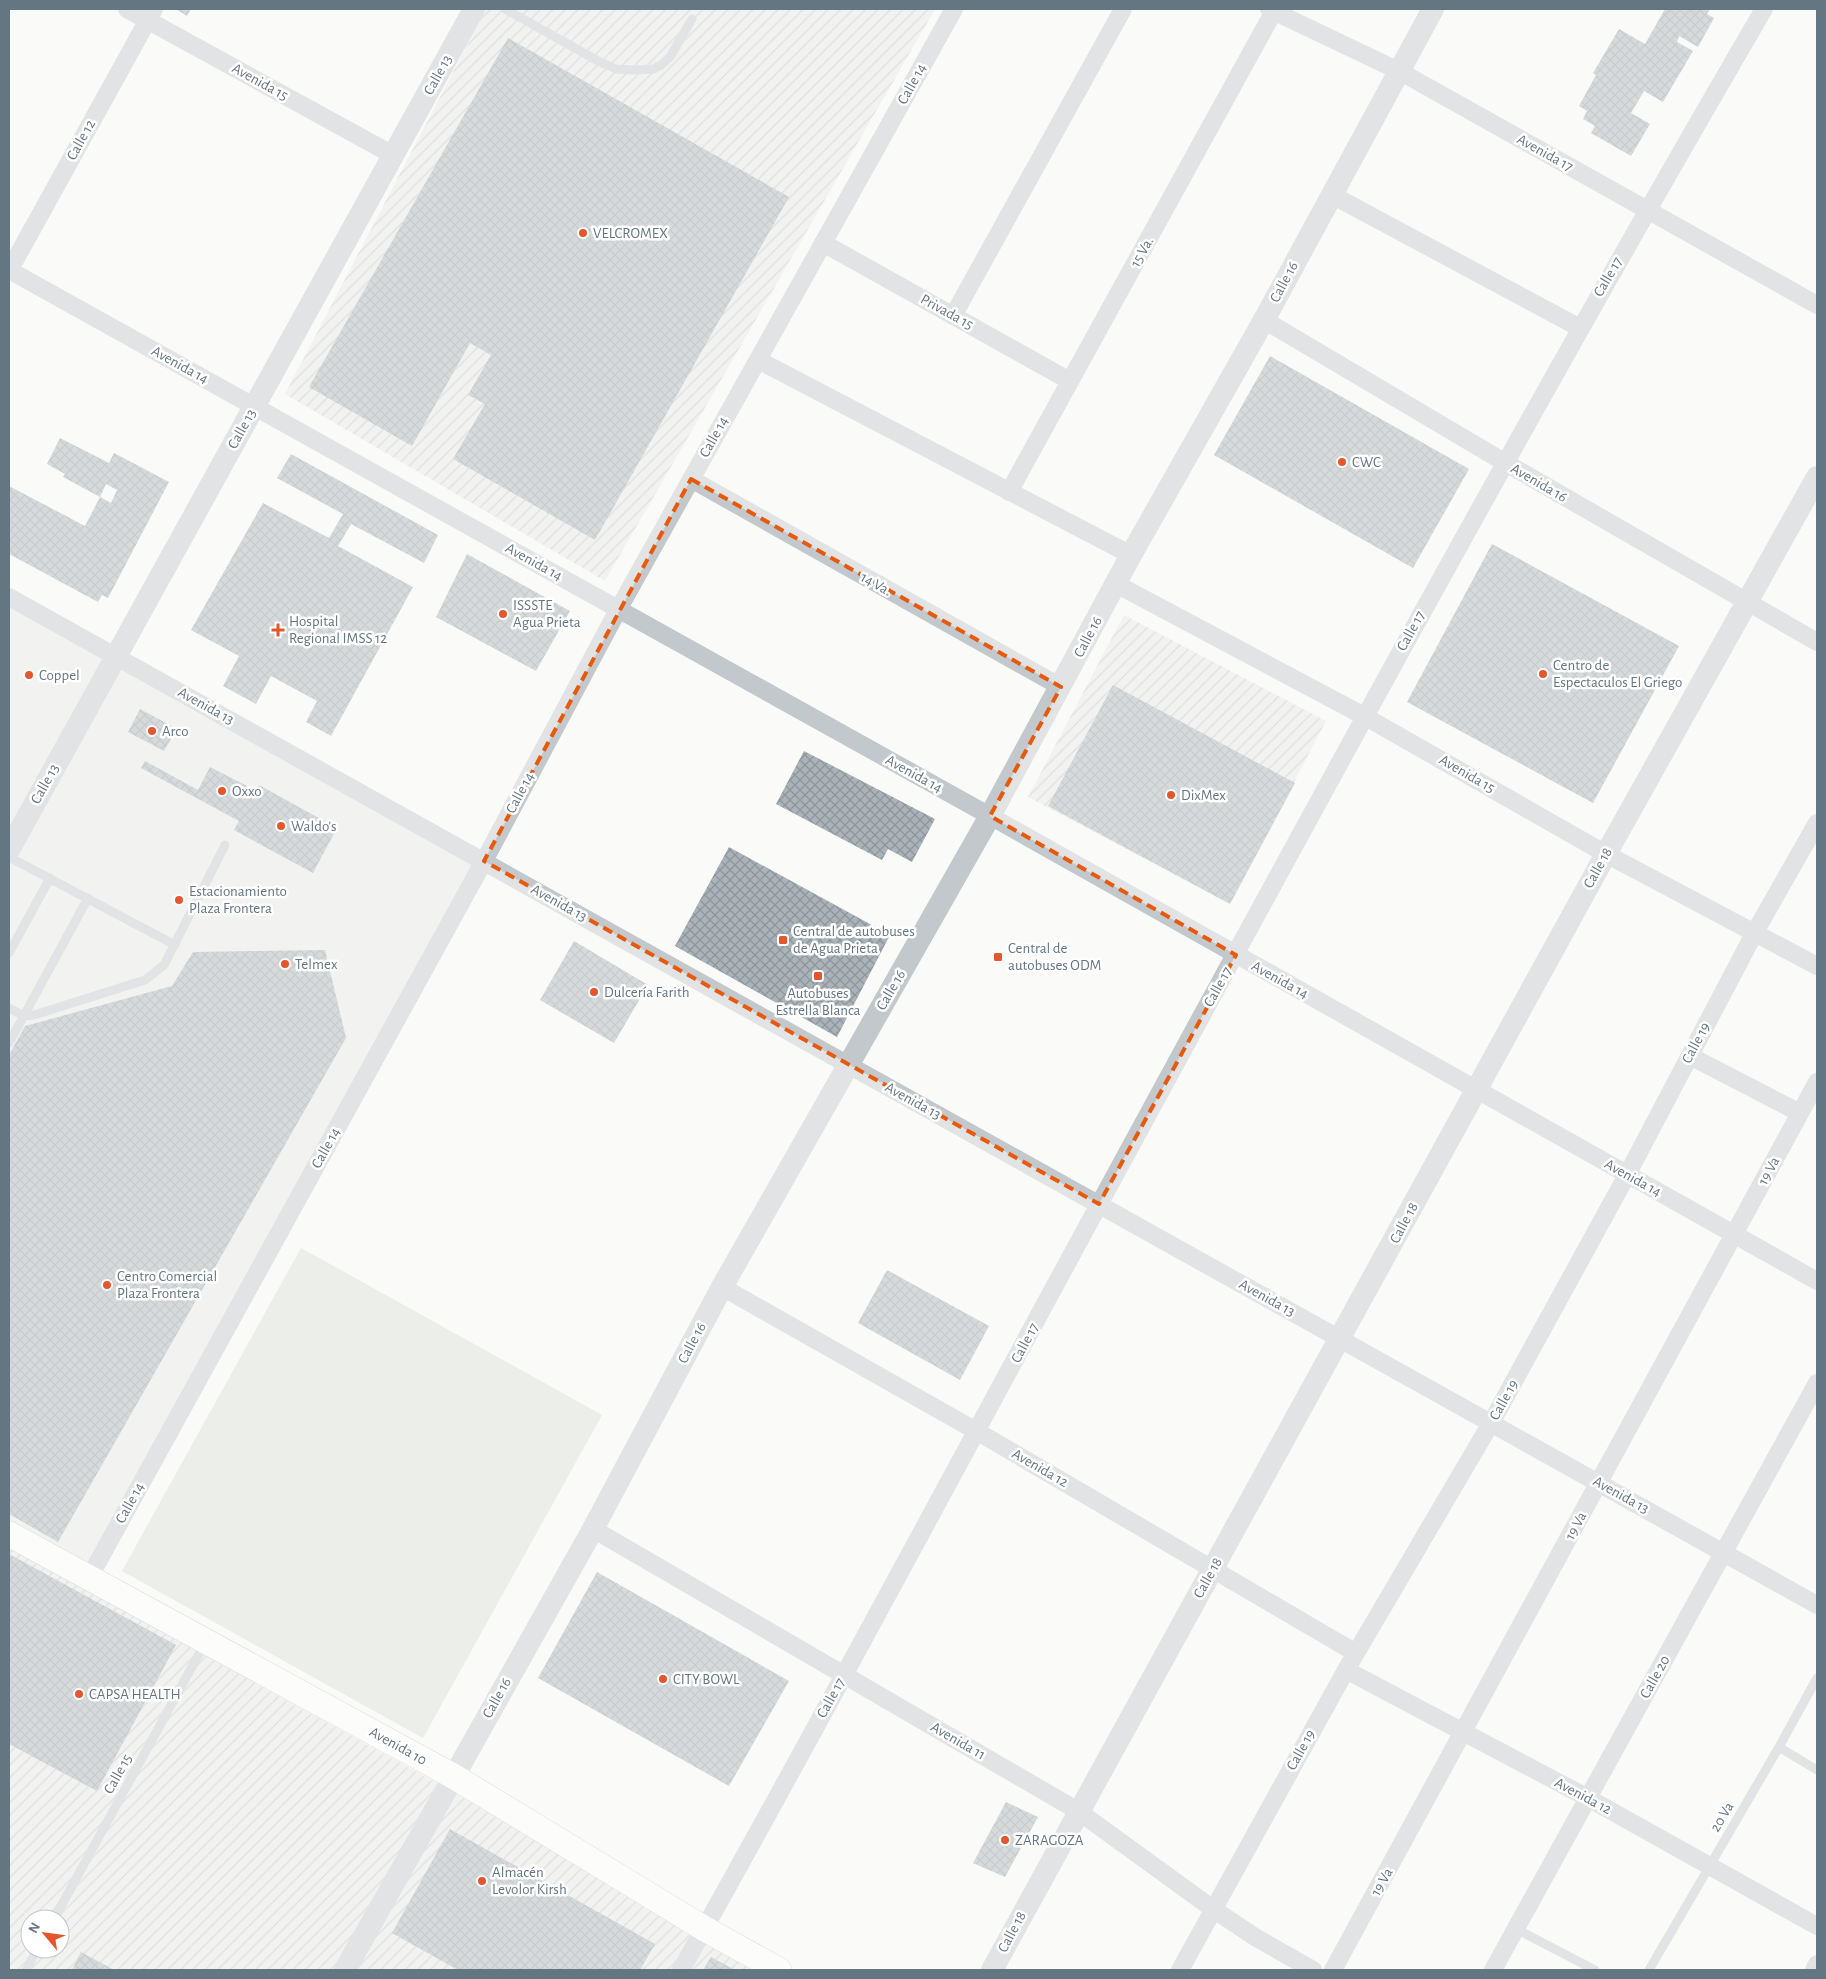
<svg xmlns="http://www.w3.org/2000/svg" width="1826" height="1979" viewBox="0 0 1826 1979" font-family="'Alegreya Sans',sans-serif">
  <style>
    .built { fill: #e8e9e9 }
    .industrial { fill: url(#industrial-furrows); fill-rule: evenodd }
    .green { fill: #dadfd7 }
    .building { fill: url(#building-cross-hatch) }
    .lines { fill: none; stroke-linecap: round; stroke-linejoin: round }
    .secondary-casing { stroke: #b3babf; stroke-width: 26 }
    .service { stroke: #c3c8cc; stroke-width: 9 }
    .minor { stroke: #c3c8cc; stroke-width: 18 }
    .tertiary { stroke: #c3c8cc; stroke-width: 22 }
    .secondary { stroke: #fff; stroke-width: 25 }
    .marked { fill: none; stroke: #e8590c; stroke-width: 4; stroke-dasharray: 10 6; stroke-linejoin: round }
    .poi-dot { fill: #e4572e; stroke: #fff; stroke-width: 2 }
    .labels { text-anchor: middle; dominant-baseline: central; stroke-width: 5; stroke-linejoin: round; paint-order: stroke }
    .street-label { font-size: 15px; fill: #657683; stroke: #fff }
    .poi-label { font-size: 15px; fill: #657683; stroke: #fff; text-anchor: start }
  </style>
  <defs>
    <pattern id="industrial-furrows" width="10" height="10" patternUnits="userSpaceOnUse" patternTransform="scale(1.25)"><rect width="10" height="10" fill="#e8e9e9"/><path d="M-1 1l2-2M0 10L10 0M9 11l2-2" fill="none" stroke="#c0c1c2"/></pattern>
    <pattern id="building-cross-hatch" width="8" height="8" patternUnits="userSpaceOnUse" patternTransform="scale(1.25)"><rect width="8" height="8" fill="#aab3b9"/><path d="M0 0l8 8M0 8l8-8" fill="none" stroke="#8e969c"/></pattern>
  </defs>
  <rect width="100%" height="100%" fill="#fafaf8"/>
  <!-- built -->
  <path class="built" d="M9,597l475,264 -395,717 -80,-44z"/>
  <!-- industrial -->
  <path class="industrial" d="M486,9h449l-330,572 -320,-187z
    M1124,615l202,106 -96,183 -202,-107z
    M9,1548l768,422h-768zM30,1919h30v30h-30z"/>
  <!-- green -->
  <path class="green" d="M301,1248l301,167 -179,323 -301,-167z"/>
  <!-- building -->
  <path class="building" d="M176,9h15l-4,7z
    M1665,9h45l-3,5 7,4 -16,29 -19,-11 -2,6 16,9 -30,51 -19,-11 -13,22 19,11 -19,32 -40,-23 4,-7 -12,-7 4,-8 -8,-5 17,-31 -3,-2 26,-44 26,15z
    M508,38l281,159 -194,343 -142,-81 32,-55 -17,-9 23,-40 -21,-12 -58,103 -103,-59z
    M1270,356l199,113 -56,99 -199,-113z
    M60,438l49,25 5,-10 55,29 -61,116 -6,-3 -4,7 -89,-48v-68l76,40 15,-29 11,6 6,-13 -11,-6 -6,13 -37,-20 2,-3 -18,-10z
    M291,454l147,81 -14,28 -73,-39 -13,22 75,41 -82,149 -25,-14 11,-21 -46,-25 -15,28 -33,-18 16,-30 -48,-26 72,-127 66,35 14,-24 -66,-36z
    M1492,544l187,102 -86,157 -186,-101z
    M467,554l103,57 -34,60 -100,-54z
    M1113,685l182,98 -65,121 -182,-98z
    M140,709l37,20 -13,22 -36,-19z
    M804,751l131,68 -23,43 -24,-13 -6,11 -106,-56z
    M145,761l53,29 12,-23 45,23 4,-5 78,43 -24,45 -79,-43 5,-9 -98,-53z
    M729,847l161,88 -53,102 -162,-91z
    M574,941l74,44 -34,58 -74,-43z
    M325,950l21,88 -288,504 -49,-28v-459l16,-29 147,-40 21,-34z
    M887,1270l102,56 -29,54 -102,-57z
    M9,1554l167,91 -79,146 -88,-47z
    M597,1572l192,109 -60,105 -191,-108z
    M1006,1802l32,15 -33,60 -32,-14z
    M450,1829l205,115 -15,26h-182l-66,-37z
    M81,1952l33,18h-42z
    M711,1957l24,13h-32z"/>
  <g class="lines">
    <defs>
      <path id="secondary" d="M9,1534l444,242 252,153 74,41"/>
    </defs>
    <!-- secondary casing -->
    <use href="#secondary" class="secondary-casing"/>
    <!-- service -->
    <path class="service" d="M505,9l95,53 16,7 17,1 20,-1 8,-4 9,-8 22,-38
      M9,857l166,88
      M9,953l41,-75
      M9,1008l15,8 10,-1 111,-35 19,-15 61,-120
      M9,1043l79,-145
      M1779,1747l38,23
      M54,1919l151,-276
      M1516,1929l79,41
      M26,1970l11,-21
      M1649,1970l130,-223 38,-69"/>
    <!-- minor -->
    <path class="minor" d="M127,9l266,146
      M1269,9l130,62 418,234
      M1332,195l248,133
      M823,243l247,138
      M9,270l981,546 827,465
      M9,271l145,-262
      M953,316l170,-307
      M1264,320l240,142 313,180
      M758,360l373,195
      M691,479l370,208
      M1009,492l265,-481
      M1116,584l248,132 242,138 211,112
      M9,597l1808,1008
      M1690,1056l110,57
      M722,1287l256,145 378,221
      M593,1529l485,282 135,98 42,28 58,33
      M89,1578l395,-717 134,-251 336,-601
      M1346,1670l242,128 229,128
      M681,1970c144,-255 281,-514 421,-771 217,-399 433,-798 662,-1190
      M1180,1970l166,-300 145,-247 136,-248 128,-243 62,-109
      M1333,1970l484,-888
      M1493,1970l324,-587
      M1814,1970l3,-6"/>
    <!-- tertiary -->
    <path class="tertiary" d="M9,850l465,-841
      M345,1970l248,-441 129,-242 268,-471 141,-261 133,-235 169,-311
      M992,1970l614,-1116 211,-377"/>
    <!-- secondary -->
    <use href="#secondary" class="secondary"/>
  </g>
  <!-- marked area -->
  <path d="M0 0H1826V1979H0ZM691,479l370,208 -71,129 246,139 -137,249 -615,-343z" fill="#fafaf8" fill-opacity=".55" fill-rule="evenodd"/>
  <path class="marked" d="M691,479l370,208 -71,129 246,139 -137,249 -615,-343z"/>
  <!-- markers -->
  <g class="poi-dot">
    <circle cx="583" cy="233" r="5"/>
    <circle cx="1342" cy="462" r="5"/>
    <circle cx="503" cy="614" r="5"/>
    <path d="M275.5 622.5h5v5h5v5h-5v5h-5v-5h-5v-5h5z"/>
    <circle cx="1543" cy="674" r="5"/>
    <circle cx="29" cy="675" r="5"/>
    <circle cx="152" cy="731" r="5"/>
    <circle cx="222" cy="791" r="5"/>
    <circle cx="1171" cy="795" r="5"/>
    <circle cx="281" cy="826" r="5"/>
    <circle cx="179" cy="900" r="5"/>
    <rect x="778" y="935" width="10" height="10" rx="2.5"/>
    <rect x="993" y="952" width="10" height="10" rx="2.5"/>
    <circle cx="285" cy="964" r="5"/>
    <rect x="813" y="971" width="10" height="10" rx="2.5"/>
    <circle cx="594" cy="992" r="5"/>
    <circle cx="107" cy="1285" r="5"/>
    <circle cx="663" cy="1679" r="5"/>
    <circle cx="79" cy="1694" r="5"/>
    <circle cx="1005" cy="1840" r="5"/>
    <circle cx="482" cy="1881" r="5"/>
  </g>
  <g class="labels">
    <!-- street labels -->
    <g class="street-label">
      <text transform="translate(438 75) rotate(-61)">Calle 13</text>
      <text transform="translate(260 82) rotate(29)">Avenida 15</text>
      <text transform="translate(912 84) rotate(-61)">Calle 14</text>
      <text transform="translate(81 140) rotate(-61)">Calle 12</text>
      <text transform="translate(1545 153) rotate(29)">Avenida 17</text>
      <text transform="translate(1142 252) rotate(-61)">15 Va.</text>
      <text transform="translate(1608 277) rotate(-60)">Calle 17</text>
      <text transform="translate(1284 282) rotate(-62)">Calle 16</text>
      <text transform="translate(947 312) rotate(29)">Privada 15</text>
      <text transform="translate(180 365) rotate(29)">Avenida 14</text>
      <text transform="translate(242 429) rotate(-61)">Calle 13</text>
      <text transform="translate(714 437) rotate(-61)">Calle 14</text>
      <text transform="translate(1539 483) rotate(30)">Avenida 16</text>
      <text transform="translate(534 562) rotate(29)">Avenida 14</text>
      <text transform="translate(876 584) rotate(29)">14 Va.</text>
      <text transform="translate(1411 631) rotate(-61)">Calle 17</text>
      <text transform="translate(1088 637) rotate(-62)">Calle 16</text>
      <text transform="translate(206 706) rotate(29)">Avenida 13</text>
      <text transform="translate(914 774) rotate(29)">Avenida 14</text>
      <text transform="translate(1467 774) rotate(30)">Avenida 15</text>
      <text transform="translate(45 784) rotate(-61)">Calle 13</text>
      <text transform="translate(520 793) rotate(-62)">Calle 14</text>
      <text transform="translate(1598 868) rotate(-61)">Calle 18</text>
      <text transform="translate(559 903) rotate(29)">Avenida 13</text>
      <text transform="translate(1280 980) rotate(29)">Avenida 14</text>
      <text transform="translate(1218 987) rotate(-61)">Calle 17</text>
      <text transform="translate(891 990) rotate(-60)">Calle 16</text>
      <text transform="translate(1696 1043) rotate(-62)">Calle 19</text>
      <text transform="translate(913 1101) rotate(29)">Avenida 13</text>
      <text transform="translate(326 1148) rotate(-61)">Calle 14</text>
      <text transform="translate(1769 1171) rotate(-62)">19 Va</text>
      <text transform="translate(1633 1178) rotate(29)">Avenida 14</text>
      <text transform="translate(1404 1223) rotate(-62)">Calle 18</text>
      <text transform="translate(1267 1298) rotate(29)">Avenida 13</text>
      <text transform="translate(692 1343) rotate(-62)">Calle 16</text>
      <text transform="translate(1025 1343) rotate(-62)">Calle 17</text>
      <text transform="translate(1504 1400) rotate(-61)">Calle 19</text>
      <text transform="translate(1040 1468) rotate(30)">Avenida 12</text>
      <text transform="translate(1621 1495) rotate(29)">Avenida 13</text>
      <text transform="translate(130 1503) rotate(-61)">Calle 14</text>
      <text transform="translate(1576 1526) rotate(-62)">19 Va</text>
      <text transform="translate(1208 1578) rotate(-61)">Calle 18</text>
      <text transform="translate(1655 1677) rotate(-61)">Calle 20</text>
      <text transform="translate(497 1698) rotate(-61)">Calle 16</text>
      <text transform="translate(831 1698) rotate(-61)">Calle 17</text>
      <text transform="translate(958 1741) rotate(30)">Avenida 11</text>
      <text transform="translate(398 1746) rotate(29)">Avenida 10</text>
      <text transform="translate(1301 1750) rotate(-61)">Calle 19</text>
      <text transform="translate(118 1774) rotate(-61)">Calle 15</text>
      <text transform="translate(1583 1796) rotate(28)">Avenida 12</text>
      <text transform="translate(1722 1817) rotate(-59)">20 Va</text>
      <text transform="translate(1382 1882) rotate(-61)">19 Va</text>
      <text transform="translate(1012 1932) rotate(-62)">Calle 18</text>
    </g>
    <!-- poi labels -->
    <g class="poi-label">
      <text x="593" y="233">VELCROMEX</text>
      <text x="1352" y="462">CWC</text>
      <text x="513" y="605">ISSSTE<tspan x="513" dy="17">Agua Prieta</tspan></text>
      <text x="289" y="621">Hospital<tspan x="289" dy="17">Regional IMSS 12</tspan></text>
      <text x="1553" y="665">Centro de<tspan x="1553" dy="17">Espectaculos El Griego</tspan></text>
      <text x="39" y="675">Coppel</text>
      <text x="162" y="731">Arco</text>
      <text x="232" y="791">Oxxo</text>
      <text x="1181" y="795">DixMex</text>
      <text x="291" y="826">Waldo's</text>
      <text x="189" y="891">Estacionamiento<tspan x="189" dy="17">Plaza Frontera</tspan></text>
      <text x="793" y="931">Central de autobuses<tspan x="793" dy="17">de Agua Prieta</tspan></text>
      <text x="1008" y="948">Central de<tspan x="1008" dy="17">autobuses ODM</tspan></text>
      <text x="295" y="964">Telmex</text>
      <text x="604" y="992">Dulcería Farith</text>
      <text x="818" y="993" text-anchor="middle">Autobuses<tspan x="818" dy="17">Estrella Blanca</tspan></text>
      <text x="117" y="1276">Centro Comercial<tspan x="117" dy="17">Plaza Frontera</tspan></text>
      <text x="673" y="1679">CITY BOWL</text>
      <text x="89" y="1694">CAPSA HEALTH</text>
      <text x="1015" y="1840">ZARAGOZA</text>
      <text x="492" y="1872">Almacén<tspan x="492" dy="17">Levolor Kirsh</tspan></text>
    </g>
  </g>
  <!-- border -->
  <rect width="1826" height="1979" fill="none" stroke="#657683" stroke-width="20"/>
  <!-- north arrow -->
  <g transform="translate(45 1934) rotate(299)"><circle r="24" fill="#ffffff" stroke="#c1c8cd"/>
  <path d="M0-4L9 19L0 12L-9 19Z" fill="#e4572e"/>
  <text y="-8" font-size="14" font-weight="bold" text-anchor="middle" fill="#657683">N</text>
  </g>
</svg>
